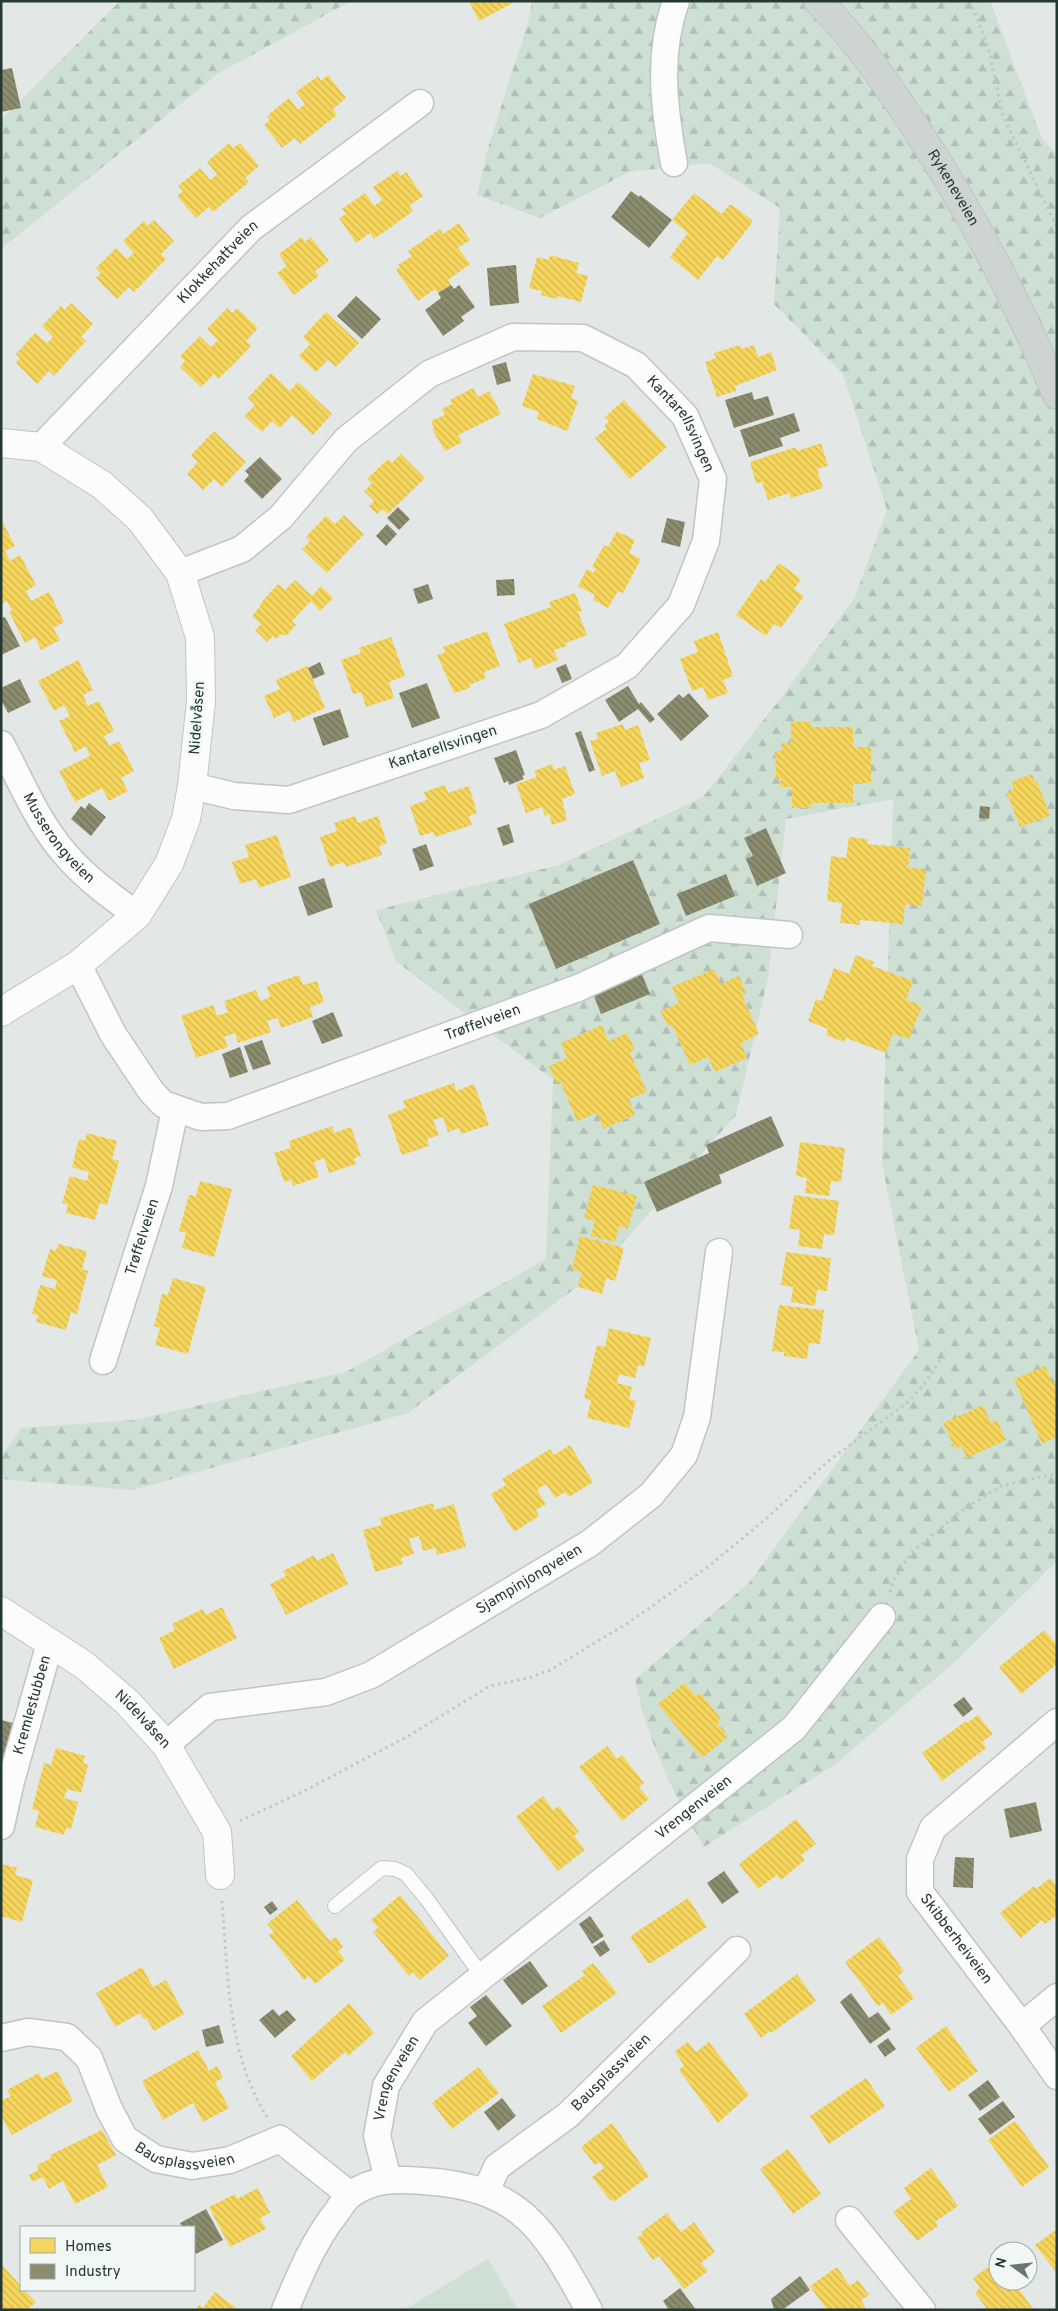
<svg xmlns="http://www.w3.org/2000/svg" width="1058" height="2311" viewBox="0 0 1058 2311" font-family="Overpass,sans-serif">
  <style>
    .forest { fill: url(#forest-firs) }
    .pitch { fill: #cedfd4 }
    .homes { fill: url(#homes-back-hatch) }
    .industry { fill: url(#industry-back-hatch) }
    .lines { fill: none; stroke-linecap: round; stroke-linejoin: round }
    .lane-casing { stroke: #c0c5c3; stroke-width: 16 }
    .street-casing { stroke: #c0c5c3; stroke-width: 29 }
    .secondary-casing { stroke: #c0c5c3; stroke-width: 30 }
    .primary-casing { stroke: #bcc4c2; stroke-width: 30 }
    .path { stroke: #c1c8c5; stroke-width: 3; stroke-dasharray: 2.5 4; stroke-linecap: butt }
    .lane { stroke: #fbfcfb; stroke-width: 14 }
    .street { stroke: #fbfcfb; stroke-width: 26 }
    .secondary { stroke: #fbfcfb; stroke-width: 28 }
    .primary { stroke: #ced4d2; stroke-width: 28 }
    .labels { text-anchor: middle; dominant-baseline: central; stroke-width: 5; stroke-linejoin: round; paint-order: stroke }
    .street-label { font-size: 15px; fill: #243834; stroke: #f1f7f5 }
  </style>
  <defs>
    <pattern id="forest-firs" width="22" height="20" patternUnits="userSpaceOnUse" patternTransform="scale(1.25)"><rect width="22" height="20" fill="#cedfd4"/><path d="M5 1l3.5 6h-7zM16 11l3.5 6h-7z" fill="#b1c0b7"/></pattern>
    <pattern id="homes-back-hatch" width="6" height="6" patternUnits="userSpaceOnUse" patternTransform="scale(1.25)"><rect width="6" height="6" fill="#f6d55c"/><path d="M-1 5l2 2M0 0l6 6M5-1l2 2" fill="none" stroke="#d3b851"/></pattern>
    <pattern id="industry-back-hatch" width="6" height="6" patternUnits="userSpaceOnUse" patternTransform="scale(1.25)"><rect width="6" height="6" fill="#8c8c6e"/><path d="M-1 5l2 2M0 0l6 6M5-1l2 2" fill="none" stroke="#72735b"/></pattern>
  </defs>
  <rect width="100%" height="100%" fill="#e3e8e6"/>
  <!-- forest -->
  <path class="forest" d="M120,1h231l-132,72 -218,176v-129z
    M532,1h458l52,138 15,15v1407l-100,99 -120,103 -133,84c-32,-55 -56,-105 -69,-168l114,-96 170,-233 -37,-187 11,-364 -107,20 -18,159 -32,137 -139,157 -189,141 -275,77 -132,-11v-22l20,-29 113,-8 212,-48 200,-113 7,-179 -157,-119 -20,-51 183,-45 144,-68 78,-99 74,-101 32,-87 -44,-136 -69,-70 6,-96 -71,-45 -80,9 -89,46 -63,-23 11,-47 41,-129z"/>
  <!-- pitch -->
  <path class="pitch" d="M488,2259l30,51h-114z"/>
  <!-- homes -->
  <path class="homes" d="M469,1h43l1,2 -34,18z
    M328,75l18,23 -13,11 4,6 -37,29 -5,-6 -13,10 -18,-23 6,-5 -3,-4 22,-18 9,12 7,-6 -9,-12 22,-16 3,5z
    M229,143l4,5 7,-5 19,23 -14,12 4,4 -36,30 -4,-5 -13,11 -19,-22 6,-5 -5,-5 22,-18 10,12 4,-3 3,-3 -10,-12z
    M397,171l3,5 6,-4 17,24 -14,10 4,5 -19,14 -20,14 -4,-6 -14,10 -17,-25 7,-4 -4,-5 23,-16 9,13 8,-6 -9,-13z
    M694,193l28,21 7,-9h3l20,15v3l-29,37 -6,-4 -19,24 -28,-23 18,-24 -16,-13z
    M154,220l20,21 -13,13 5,5 -32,33 -5,-5 -12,12 -21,-21 5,-5 -5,-5 20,-20 11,11 7,-6 -11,-12 21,-20 4,5z
    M459,223l11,17 -12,8 12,16 -22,16 3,5 -13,8 -3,-4 -17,12 -22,-31 4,-3 -2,-2 14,-9 -4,-5 32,-22 3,5z
    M302,237l3,5 6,-5 18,24 -14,10 4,5 -25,19 -17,-22 10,-7 -8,-12z
    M550,255l29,8 -3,10 12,3 -7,26 -23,-6 -1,3 -16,-4 1,-4 -13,-3 8,-31 12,3z
    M71,303l22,21 -12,13 5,4 -32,35 -5,-5 -12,13 -21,-21 4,-5 -4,-4 19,-21 12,10 6,-6 -11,-11 19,-20 4,4z
    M227,308l5,5 5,-5 21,20 -12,13 5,5 -16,17 -17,16 -4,-5 -13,13 -21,-20 5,-6 -5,-5 20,-20 11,11 7,-7 -11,-11z
    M326,312l33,31 -23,24 -8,-7 -12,12 -17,-16 11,-12 -7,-7z
    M740,345l2,4 12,-4 4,12 13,-5 6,18 -42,16 1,5 -19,6 -12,-35 11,-4 -2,-5z
    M271,373l19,18 8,-9 34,32 -19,21 -21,-20 -12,13 -8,-7 -10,11 -18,-16 11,-11 -7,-7z
    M533,374l42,12 -4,12 7,3 -11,30 -30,-12 2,-7 -17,-6z
    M473,388l5,9 11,-6 12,23 -43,21 4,7 -17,9 -13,-22 2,-1 -3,-7 14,-6 -3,-6 10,-5 -2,-4z
    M624,400l43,47 -37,32 -35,-41 12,-10 -3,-2 5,-5 -4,-4z
    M214,431l32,31 -24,25 -8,-8 -11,11 -16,-16 11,-12 -7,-7z
    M821,443l7,23 -11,3 6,19 -32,10 -2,-5 -21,7 -6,-18 -6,1 -6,-21 46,-15 1,4z
    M401,454l24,24 -37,36 -6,-5 -5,5 -8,-8 5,-5 -10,-10 8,-8 -5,-4 21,-20 4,4z
    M344,515l20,19 -37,39 -25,-24 8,-8 -4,-4 20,-21 9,8z
    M1,519l14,27 -10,5 5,10 10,-6 16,30 -10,6 5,10 18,-9 15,30 -11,6 7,12 -19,10 -6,-13 -10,6 -16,-31 3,-1 -5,-10 -6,3z
    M617,531l18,9 -6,13 12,6 -18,34 -5,-2 -10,17 -15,-8 2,-5 -17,-9 9,-17 7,4 2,-4 -4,-2 12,-22 4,2z
    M779,563l22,16 -7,10 10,7 -23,32 -7,-4 -8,12 -30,-21 25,-36 4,3z
    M295,580l17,16 9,-10 12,12 -13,13 -9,-10 -19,20 4,4 -10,11 -5,-2 -5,5 -3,-3 -6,6 -12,-12 6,-6 -9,-8 9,-11 -1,-1 18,-20 7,6z
    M575,593l7,18 -4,1 9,23 -21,8 1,3 -13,4 4,10 -23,9 -4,-11 -12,5 -15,-39 47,-17 -2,-5z
    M487,631l13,35 -16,6 2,6 -17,7 1,3 -16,5 -17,-38 8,-2 -2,-6z
    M718,632l15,44 -10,4 5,13 -20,7 -5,-13 -11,4 -12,-32 18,-7 -4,-11z
    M391,637l14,39 -16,6 5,16 -28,9 -5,-15 -8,2 -12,-34 20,-7 -2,-5z
    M78,660l15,30 -10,5 5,11 11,-5 15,30 -10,5 5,10 10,-5 15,30 -13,7 7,13 -19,10 -7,-13 -27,14 -16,-31 31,-15 -4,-10 -11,6 -16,-31 11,-5 -6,-11 -10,6 -16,-30z
    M307,666l18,42 -31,14 -5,-11 -15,7 -10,-22 16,-7 -4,-9z
    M791,722h20v5h42v20h18v36h-18v20h-42v5h-19v-21h-12l1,-8h-5l-1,-28h6v-8h10z
    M623,724l2,6 13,-5 12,35 -11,3 5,15 -23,9 -6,-16 -13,5 -12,-35 8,-2 -2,-6z
    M552,764l2,6 11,-4 10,28 -13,5 5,21 -15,5 -3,-11 -4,2 -3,-9 -16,6 -10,-29 21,-7 -3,-6z
    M1032,774l3,8 2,-1 13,35 -30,11 -13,-34 7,-3 -3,-8z
    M445,785l3,8 21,-7 8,27 -8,3 3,9 -37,12 -2,-5 -13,4 -10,-30 17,-6 -3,-8z
    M355,816l3,7 20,-7 9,27 -8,3 3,9 -36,12 -2,-5 -14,5 -10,-30 17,-6 -3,-8z
    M277,835l14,42 -32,11 -3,-9 -16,5 -8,-22 17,-5 -4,-12z
    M849,837l19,2 -1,5 43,4 -2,20 18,1 -4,37 -17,-2 -2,20 -43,-4v5l-20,-2 2,-20 -15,-2 4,-45 15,2z
    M856,955l18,7 -2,4 41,15 -7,19 16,6 -13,33 -16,-5 -7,19 -40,-15 -2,4 -18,-7 2,-6 -20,-8 8,-22 6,2 12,-33 15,6z
    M714,969l7,15 18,-8 7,17 -4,2 17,39 -18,9 6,15 -32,14 -7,-15 -18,8 -18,-40 -4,1 -8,-15 19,-8 -7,-16z
    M299,975l4,10 14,-4 7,21 -14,5 3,10 -32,11 -3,-10 -11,3 4,11 -33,11 -3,-10 -11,4 4,10 -32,11 -15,-42 32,-11 4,11 11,-4 -4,-11 32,-11 4,11 10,-4 -3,-11z
    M602,1025l6,16 19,-8 8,17 -5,2 17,40 -18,7 6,16 -32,14 -6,-16 -20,8 -17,-40 -4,2 -7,-17 18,-8 -6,-15z
    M454,1083l2,8 18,-7 15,41 -28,9 -2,-6 -11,4 -5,-15 -10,3 6,15 -12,4 2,7 -27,9 -14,-40 18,-7 -3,-7z
    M332,1126l2,7 17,-6 10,29 -7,2 2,6 -27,9 -5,-15 -10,4 5,15 -26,9 -2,-6 -7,2 -10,-29 17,-5 -2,-7z
    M87,1133l30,8 -5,18 7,2 -12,44 -7,-2 -5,17 -29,-7 2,-8 -6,-2 8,-27 17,5 2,-9 -17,-5 7,-28 6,2z
    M800,1142l45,6 -4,34 -10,-1 -2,15 -24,-3 2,-15 -11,-2z
    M200,1181l32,8 -18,68 -32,-9 4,-15 -7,-2 10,-36 7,1z
    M593,1185l44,11 -9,33 -9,-3 -4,16 -24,-6 4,-15 -11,-3z
    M794,1195l45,6 -5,34 -10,-1 -2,15 -24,-3 2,-16 -11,-1z
    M580,1236l44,12 -9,33 -9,-3 -4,16 -24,-7 4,-15 -10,-3z
    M58,1244l29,7 -5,18 6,2 -6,22 -5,21 -6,-2 -5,18 -30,-8 2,-7 -6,-1 8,-29 15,4 2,-9 -15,-4 8,-27 6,2z
    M786,1252l45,6 -4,33 -10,-1 -2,16 -24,-4 2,-15 -12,-2z
    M173,1278l33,9 -18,67 -33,-9 5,-17 -6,-2 4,-15 4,-17 6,1z
    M779,1305l45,5 -4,34 -11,-1 -2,16 -23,-3v-4l-12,-1z
    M609,1328l42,10 -7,29 -6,-2 -3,13 -16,-4 -2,9 15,4 -3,12 7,2 -7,27 -42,-10 4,-18 -7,-2 13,-53 8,2z
    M1045,1366l8,17 4,-2v56l-15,7 -28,-65z
    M983,1405l8,18 6,-3 9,20 -39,18 -6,-12 -6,3 -12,-26z
    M570,1445l23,37 -24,15 -4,-5 -10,6 -9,-14 -5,3 -4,3 9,14 -10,6 3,6 -25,16 -23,-38 15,-9 -4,-6 48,-30 4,6z
    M433,1503l1,7 20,-6 12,43 -29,8 -2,-7 -12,3 -4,-15 -10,3 5,15 -13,4 2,6 -28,8 -12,-42 19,-5 -2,-7z
    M333,1553l15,31 -62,31 -16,-31 16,-8 -3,-5 16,-8 15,-8 3,6z
    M222,1607l15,31 -63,31 -15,-31 16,-8 -3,-6 31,-15 3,6z
    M1044,1630l13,15v19l-36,30 -22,-27z
    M684,1683l12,13 4,-3 21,26 -4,4 11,14 -26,21 -44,-54z
    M978,1715l15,19 -11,8 4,6 -44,33 -20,-28 44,-32 1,2z
    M607,1746l10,13 5,-4 22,28 -5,4 10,12 -27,22 -43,-54z
    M56,1748l29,8 -2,7 5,2 -7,28 -14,-4 -3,9 14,4 -7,27 -5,-1 -2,7 -29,-8 4,-16 -7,-2 12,-46 7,2z
    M543,1796l10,14 6,-4 20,26 -5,4 11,14 -27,21 -42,-54z
    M796,1819l20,25 -15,11 4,5 -24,20 -4,-5 -19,14 -19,-25z
    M1,1864l16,4 -2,7 18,5 -11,42 -21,-6z
    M1050,1878l7,8v29l-12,9 -3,-4 -21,18 -21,-25 34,-27 2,3z
    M400,1895l49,61 -29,24 -7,-8 -4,4 -36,-44 5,-4 -7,-8z
    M688,1898l19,29 -56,36h-3l-17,-25 1,-3z
    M297,1900l33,41 6,-4 7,10 -5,4 7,9 -30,24 -6,-8 -5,4 -35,-45 5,-3 -7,-8z
    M879,1937l25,34 -6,5 16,22 -23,17 -8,-12 -5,3 -33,-44z
    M593,1963l24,30 -56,40 -19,-27 43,-31 -3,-4z
    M142,1967l11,20 13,-7 18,34 -30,17 -8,-13 -2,1 -4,-6 -25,14 -19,-34z
    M797,1974l19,27 -45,32 -1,-2 -9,7 -17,-24z
    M349,2003l25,30 -26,23 -3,-4 -33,29 -21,-25z
    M946,2026l32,45 -29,21 -33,-44z
    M688,2042l8,10 13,-10 40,53 -31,28 -39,-53 5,-4 -9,-15z
    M198,2050l11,21 8,-5 6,12 -8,4 14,26 -26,14 -10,-19 -30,17 -21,-39z
    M478,2067l21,26 -47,36 -20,-26z
    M57,2071l16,30 -61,34 -11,-19v-15l10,-5 -4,-6 32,-17 3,6z
    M866,2078l19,28 -56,38 -19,-28z
    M1015,2121l34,46 -27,20 -34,-47z
    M612,2123l37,53 -34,25 -5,-1 -18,-23 12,-9 -5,-6 -4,3 -14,-18z
    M102,2130l14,25 -19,10 11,22 -33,17 -12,-23 -14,8 -6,-12 -11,5 -3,-7 10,-5 -2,-5 14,-7 -1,-3z
    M788,2149l33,45 -28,20 -33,-45z
    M931,2168l27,38 -23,16 3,4 -21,15 -24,-29 18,-13 -7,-11z
    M258,2188l12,25 -10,5 6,11 -36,18 -21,-40 26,-13 2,5z
    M667,2213l14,19 13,-10 21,30 -14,11 7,8 -24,18 -25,-33 -6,4 -16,-22 6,-4 -2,-2z
    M1057,2229v44l-22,-28z
    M997,2261l1,20h15l21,29h-46l-13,-17 5,-5 -7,-10z
    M1,2264l20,22v4h3l12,12 -9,8h-26z
    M837,2267l13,19 8,-6 11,15 -8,5 6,10h-40l-17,-24z
    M215,2292l24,18h-44l4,-5 4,3z"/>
  <!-- industry -->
  <path class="industry" d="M12,68l9,40 -20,4v-42z
    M631,191l8,6 1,-2 32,25 -23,28 -38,-31z
    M516,265l3,38 -29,3 -3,-38z
    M451,285l3,4 5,-4 16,22 -14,10 3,4 -21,15 -18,-26 16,-12 -3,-5z
    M356,296l25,23 -19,20 -25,-23z
    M506,362l5,19 -14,4 -5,-19z
    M752,392l2,8 14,-4 6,19 -40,13 -9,-28z
    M794,413l6,18 -20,7 3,8 -34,11 -9,-27z
    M260,457l22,22 -20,20 -18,-18 5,-6 -4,-4z
    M398,507l12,12 -11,11 -12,-12z
    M667,518l18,4 -5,25 -19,-5z
    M387,524l10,10 -11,12 -10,-10z
    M514,579l1,16 -18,1 -1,-16z
    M428,584l5,15 -15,5 -5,-15z
    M5,617l15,29 -19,9v-37z
    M320,662l5,12 -12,5 -5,-11z
    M566,664l6,15 -10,4 -6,-15z
    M20,679l11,23 -23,11 -7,-13v-12z
    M427,683l13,35 -28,10 -13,-35z
    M628,686l11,18 2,-2 14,17 -5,4 -12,-14 -19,13 -14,-22z
    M689,693l20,23 -28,25 -24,-27 22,-20 4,4z
    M340,709l9,28 -26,9 -10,-28z
    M581,731l14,39 -6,2 -14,-39z
    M516,750l9,25 -3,1 2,3 -15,6 -1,-4 -4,2 -10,-25z
    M89,803l17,14 -15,19 -20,-17 10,-13 4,3z
    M980,806l10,1 -1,12 -10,-1z
    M509,824l5,18 -11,4 -6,-18z
    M766,828l20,45 -29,13 -11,-27 7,-3 -9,-18z
    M426,844l8,22 -14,5 -8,-22z
    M633,860l27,64 -104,45 -27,-65z
    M726,874l9,22 -49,20 -9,-22z
    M324,878l9,29 -25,9 -10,-29z
    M641,972l9,22 -49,20 -9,-23z
    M333,1012l10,24 -21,8 -10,-23z
    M262,1040l9,24 -18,6 -9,-24z
    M240,1047l8,25 -18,6 -8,-24z
    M771,1116l13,30 -65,29 3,8 -65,29 -13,-30 65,-29 -3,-8z
    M964,1697l9,12 -10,8 -10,-12z
    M1,1720l12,3 -11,42h-1z
    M1036,1802l6,29 -32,7 -6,-29z
    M955,1857l19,1 -1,30 -20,-1z
    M724,1871l15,21 -17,12 -15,-21z
    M272,1901l6,8 -8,6 -6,-8z
    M590,1916l14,20 -12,8 -13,-20z
    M604,1940l6,10 -10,7 -7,-10z
    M530,1961l18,25 -26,19 -19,-25z
    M851,1993l18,25 9,-6 13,17 -21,15 -30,-42z
    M486,1995l26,31 -26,20 -18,-23 9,-7 -7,-9z
    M273,2009l6,7 8,-6 9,10 -21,18 -16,-18z
    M219,2025l5,18 -18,4 -4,-17z
    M888,2038l8,11 -11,8 -8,-11z
    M988,2080l12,17 -20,14 -12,-16z
    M502,2098l14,18 -18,15 -14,-19z
    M1003,2101l12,16 -25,18 -12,-16z
    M206,2209l17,31 -27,14 -2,-4v-23h-12l-2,-4z
    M800,2276l10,14 -28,20h-8l-3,-11z
    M680,2288l16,22h-27l-6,-9z"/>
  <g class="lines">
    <defs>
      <path id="lane" d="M335,1906l47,-38 13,1 11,5 20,24 56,78"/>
      <g id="street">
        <path d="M674,163c-10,-54 -17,-109 2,-162"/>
        <path id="s1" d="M41,447l210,-219 169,-125"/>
        <path id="s2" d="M180,573l62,-24 39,-32 65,-77 83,-66 84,-37 70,1 53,27 49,51 28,63 -7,62 -25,64 -54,61 -86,49 -252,85 -55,-4 -42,-10"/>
        <path id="s3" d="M1,744c20,37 37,80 66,112 20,23 45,41 70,59"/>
        <path id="s4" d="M78,965l35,69 38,57 12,13 38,13 27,-1 350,-128 131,-60 80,7"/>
        <path id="s5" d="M103,1361l56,-175 16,-76"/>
        <path id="s6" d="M1057,1722l-124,106 -13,31v33l102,134 35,50"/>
        <path id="s7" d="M166,1745l44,-38 116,-15 45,-17 219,-132 61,-48 33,-40 13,-38 22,-165"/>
        <path id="s8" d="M1,1826l10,-45 39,-138"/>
        <path d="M1022,2026l35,-29"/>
        <path id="s9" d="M1,2038l27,-6 39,5 22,21 20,51 16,30 31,20 36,7 38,-6 50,-21 70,56"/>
        <path id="s10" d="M388,2179l-11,-43 9,-50 39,-64 369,-294 88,-111"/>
        <path id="s11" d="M486,2191l11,-24 71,-52 169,-165"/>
        <path d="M849,2220l73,90"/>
        <path d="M285,2310c15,-35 28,-68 51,-97 4,-6 9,-14 14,-18 23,-17 47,-16 73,-14 99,6 122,49 166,129"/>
      </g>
      <g id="secondary">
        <path d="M1,443l40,4 61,38 38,34 40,54 20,64 1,64 -9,85 -6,33 -17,45 -32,51 -59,50 -77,47"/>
        <path id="s12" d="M1,1611l83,54 43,37 39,43 51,87 3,43"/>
      </g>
      <g id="primary">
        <path id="s13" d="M818,1c39,39 69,83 99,129 55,84 102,173 140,265"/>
      </g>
    </defs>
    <!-- lane casing -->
    <use href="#lane" class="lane-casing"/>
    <!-- street casing -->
    <use href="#street" class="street-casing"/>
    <!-- secondary casing -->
    <use href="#secondary" class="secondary-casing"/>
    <!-- primary casing -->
    <use href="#primary" class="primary-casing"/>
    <!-- path -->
    <path class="path" d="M970,1l18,45 15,70 54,111
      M890,1592l3,-11 18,-28 50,-42 40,-25 56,-13
      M240,1821l68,-32 102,-54 80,-49 42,-9 18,-7 78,-47 81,-57 58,-48 60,-56 81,-60 18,-20 20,-31
      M222,1901c6,73 5,152 45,216"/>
    <!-- lane -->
    <use href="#lane" class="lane"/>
    <!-- street -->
    <use href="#street" class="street"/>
    <!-- secondary -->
    <use href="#secondary" class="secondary"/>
    <!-- primary -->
    <use href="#primary" class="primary"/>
  </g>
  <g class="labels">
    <!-- street labels -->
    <g class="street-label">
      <text stroke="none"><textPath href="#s13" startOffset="231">Rykeneveien</textPath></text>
      <text stroke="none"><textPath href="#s1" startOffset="256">Klokkehattveien</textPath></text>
      <text stroke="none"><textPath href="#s2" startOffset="620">Kantarellsvingen</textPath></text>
      <text transform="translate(198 718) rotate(-86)">Nidelvåsen</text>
      <text transform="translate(443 748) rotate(-18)">Kantarellsvingen</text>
      <text stroke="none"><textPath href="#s3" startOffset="111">Musserongveien</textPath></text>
      <text stroke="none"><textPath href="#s4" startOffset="502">Trøffelveien</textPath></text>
      <text stroke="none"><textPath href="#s5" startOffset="130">Trøffelveien</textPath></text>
      <text stroke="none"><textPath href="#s7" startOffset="408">Sjampinjongveien</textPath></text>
      <text stroke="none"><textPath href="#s8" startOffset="125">Kremlestubben</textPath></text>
      <text stroke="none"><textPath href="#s12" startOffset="179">Nidelvåsen</textPath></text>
      <text stroke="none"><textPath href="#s10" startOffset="514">Vrengenveien</textPath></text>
      <text stroke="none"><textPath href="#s6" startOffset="289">Skibberheiveien</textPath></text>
      <text stroke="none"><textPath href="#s11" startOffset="175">Bausplassveien</textPath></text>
      <text stroke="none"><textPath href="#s10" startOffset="106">Vrengenveien</textPath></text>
      <text stroke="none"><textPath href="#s9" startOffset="251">Bausplassveien</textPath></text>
    </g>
  </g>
  <!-- border -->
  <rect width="1058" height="2311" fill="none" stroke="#243834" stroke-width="5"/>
  <!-- legend -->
  <rect x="20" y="2226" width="175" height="65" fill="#f1f7f5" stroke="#9faba8"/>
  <rect x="30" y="2238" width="25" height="15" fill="#f6d55c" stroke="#9faba8"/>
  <text x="65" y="2251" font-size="15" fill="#243834">Homes</text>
  <rect x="30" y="2264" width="25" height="15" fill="#8c8c6e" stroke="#9faba8"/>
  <text x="65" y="2276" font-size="15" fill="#243834">Industry</text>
  <!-- north arrow -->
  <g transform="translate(1013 2266) rotate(285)"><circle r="24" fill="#f1f7f5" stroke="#9faba8"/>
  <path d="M0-4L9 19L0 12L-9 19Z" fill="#677672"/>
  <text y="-8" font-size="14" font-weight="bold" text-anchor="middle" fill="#243834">N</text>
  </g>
</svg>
